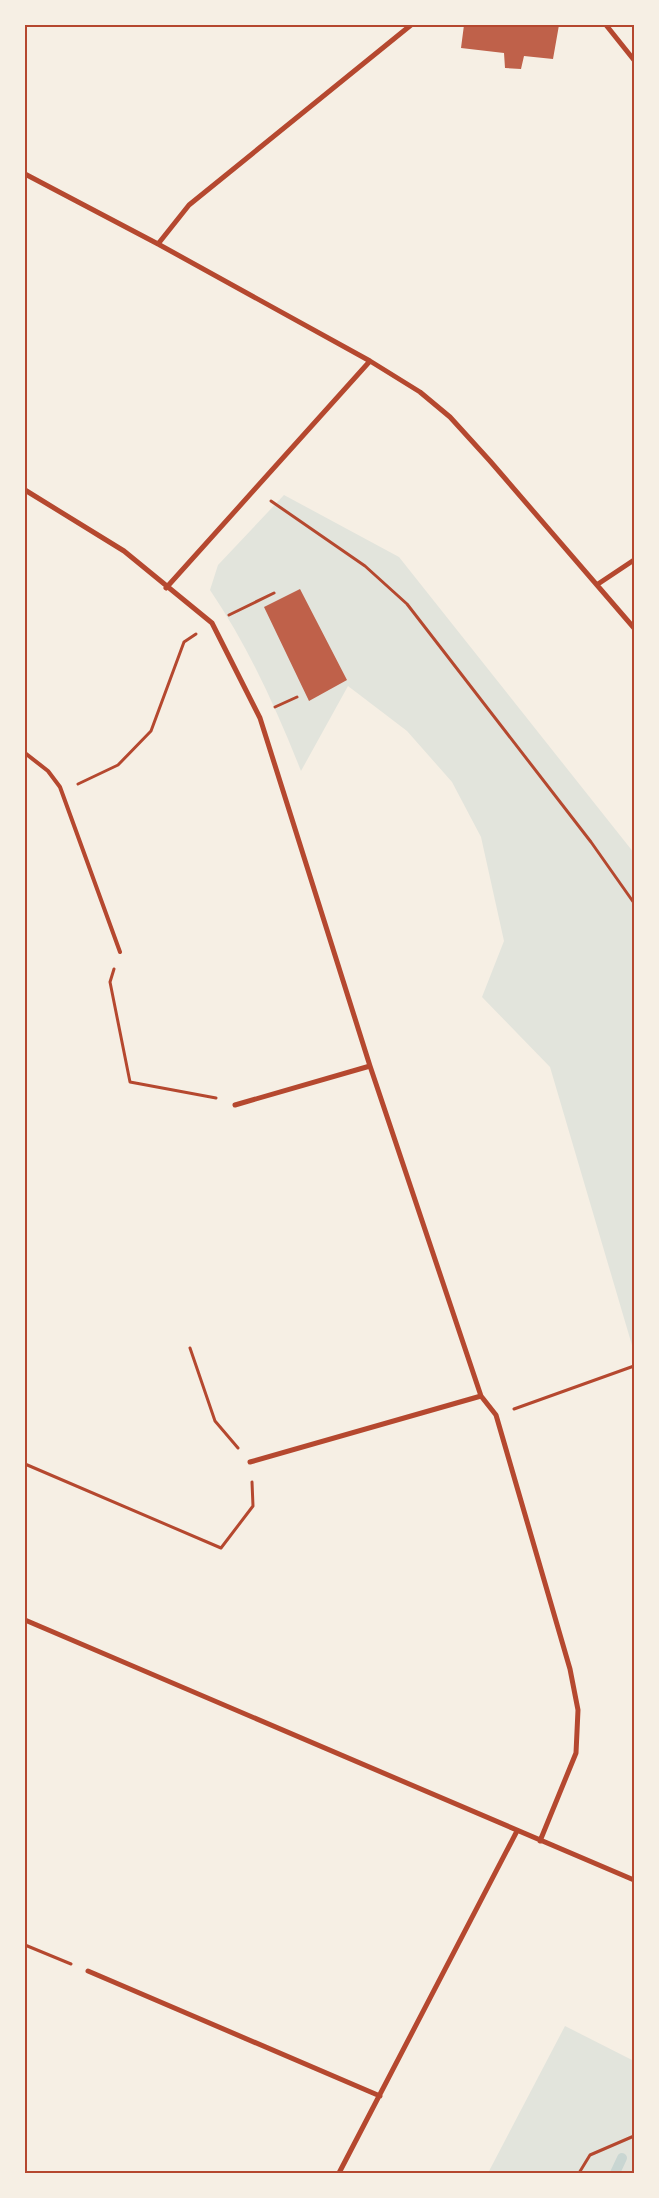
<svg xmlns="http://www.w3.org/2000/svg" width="659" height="2198" viewBox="0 0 659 2198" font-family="Inter,sans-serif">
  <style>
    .green { fill: #e2e4dc }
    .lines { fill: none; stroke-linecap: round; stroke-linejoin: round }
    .stream { stroke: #c9d6d2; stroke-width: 10 }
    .building { fill: #bf614a }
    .path { stroke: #b5482f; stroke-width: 3 }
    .service { stroke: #b5482f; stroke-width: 4 }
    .minor { stroke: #b5482f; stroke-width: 5 }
    .neatline { fill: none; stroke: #b5482f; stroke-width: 2 }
  </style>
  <rect width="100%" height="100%" fill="#f6efe4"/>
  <!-- green -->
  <path class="green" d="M284,495l115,62 235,296v499l-84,-285 -68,-70 22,-56 -23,-104 -29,-55 -45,-51 -59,-45 -47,85c-25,-63 -53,-125 -91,-181l8,-25z
    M565,2026l69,35v112h-146z"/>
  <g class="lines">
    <!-- stream -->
    <path class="stream" d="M615,2173l7,-15"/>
  </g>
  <!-- building -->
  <path class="building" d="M464,25h95l-6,34 -29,-3 -3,13 -16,-1 -1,-15 -43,-5z
    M300,589l47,91 -38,21 -45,-94z"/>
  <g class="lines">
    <!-- path -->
    <path class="path" d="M271,501l94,65 42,38 184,238 43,61
      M229,615l45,-22
      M275,707l22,-10
      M78,784l40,-19 33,-34 33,-89 12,-8
      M114,969l-4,13 20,100 86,16
      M190,1348l25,73 23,27
      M514,1409l120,-43
      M25,1464l196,84 32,-42 -1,-24
      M25,1945l46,19
      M579,2173l11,-18 44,-19"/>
    <!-- service -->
    <path class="service" d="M25,753l23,18 12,16 60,165"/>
    <!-- minor -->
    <path class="minor" d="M606,25l28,35
      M25,174l133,70 212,117 50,31 30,25 40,44 144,167
      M158,244l31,-39 222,-180
      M25,490l99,61 88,72 48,95 110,348 111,330 15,19 74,254 8,41 -2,43 -36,88
      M598,584l36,-24
      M166,588l204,-227
      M235,1105l135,-39
      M250,1462l231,-66
      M25,1620l609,260
      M88,1971l292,125
      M339,2173l178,-342"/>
  </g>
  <!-- border -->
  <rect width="659" height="2198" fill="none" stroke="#f6efe4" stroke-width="52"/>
  <rect x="26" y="26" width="607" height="2146" class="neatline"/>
</svg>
